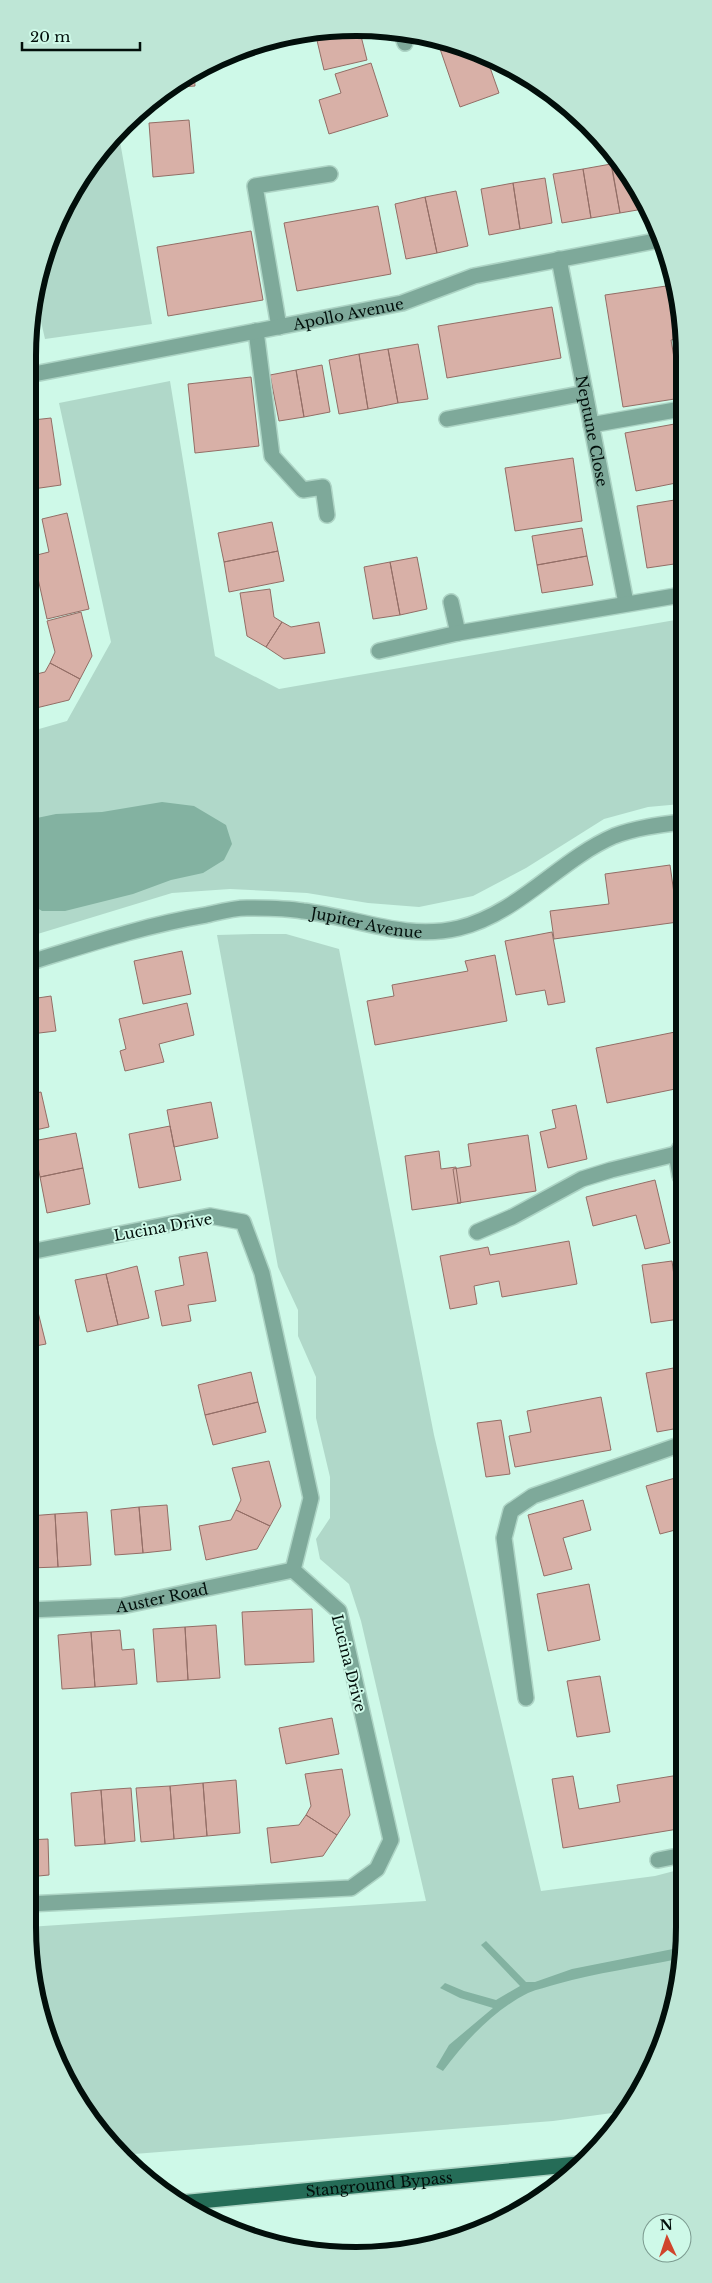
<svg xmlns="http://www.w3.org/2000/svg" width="712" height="2283" viewBox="0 0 712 2283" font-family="'Libre Baskerville',serif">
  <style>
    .green { fill: #b0d8c9 }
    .water { fill: #83b2a1 }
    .building { fill: #d8b0a7; stroke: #936e66 }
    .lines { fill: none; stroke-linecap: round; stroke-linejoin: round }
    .minor-casing { stroke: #add4c5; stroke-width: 18 }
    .major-casing { stroke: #add4c5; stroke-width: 18 }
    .minor { stroke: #7ea99a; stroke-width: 15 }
    .major { stroke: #256c57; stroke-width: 15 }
    .labels { text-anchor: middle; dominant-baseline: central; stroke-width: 4; stroke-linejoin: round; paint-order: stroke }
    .street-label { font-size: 15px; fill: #020f0b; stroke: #cef9e8 }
    .rim { fill: none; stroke: #020f0b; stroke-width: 6 }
  </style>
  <rect width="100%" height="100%" fill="#cef9e8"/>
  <!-- green -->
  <path class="green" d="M118,130l34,194 -107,15 -11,-48 19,-61 30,-57z
    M170,381l45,275 64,33 402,-70v185l-33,3 -44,12 -78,49 -53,28 -54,11 -51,-4 -61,-10 -77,-4 -58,4 -141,43 1,-205 35,-10 44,-79 -52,-239z
    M253,934h33l53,15 95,486 107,456 114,-15 23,-6v121l-18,61 -33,59 -74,10 -432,34 -12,-11 -57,-92 -18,-61 -6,-64 398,-26 -65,-280 -12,-37 -29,-25 -4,-20 14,-21v-41l-14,-59v-41l-18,-41v-26l-20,-43 -61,-332z"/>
  <!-- water -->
  <path class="water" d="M162,802l32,4 32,19 6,19 -8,16 -21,13 -32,7 -38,14 -68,17h-23l-11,-7 1,-85 24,-5 46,-2z
    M486,1941l40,41h9l37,-13 106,-21v11c-40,8 -81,14 -121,25 -9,3 -20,5 -29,9 -34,17 -62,47 -85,78l-7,-4 13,-22 44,-37 -33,-10 -20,-10 5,-5 19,8 32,9 24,-14 -39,-41z"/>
  <!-- building -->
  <path class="building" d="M359,28l8,32 -43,10 -9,-38z
    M437,40l50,19 12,34 -39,14z
    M371,63l17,53 -59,18 -10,-34 22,-7 -6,-19z
    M194,72l1,14 -28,2 7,-5z
    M189,120l5,53 -41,4 -4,-54z
    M611,164l9,49 -29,5 -8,-49z
    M618,166l31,42 -29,5 -8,-46z
    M583,169l8,49 -29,5 -9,-49z
    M545,178l7,45 -32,6 -7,-46z
    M513,183l7,46 -31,6 -8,-46z
    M456,191l12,55 -31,7 -12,-56z
    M425,197l12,56 -31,6 -11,-55z
    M378,206l13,68 -94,17 -13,-68z
    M251,231l12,69 -95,16 -11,-69z
    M673,285l9,28v25l-11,2 10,58 -58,9 -18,-112z
    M552,307l9,51 -114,20 -9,-52z
    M418,344l10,55 -30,4 -10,-54z
    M388,349l10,54 -30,6 -9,-55z
    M359,354l9,55 -29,5 -10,-54z
    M322,365l8,47 -26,5 -8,-47z
    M296,370l8,47 -25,4 -9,-46z
    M251,377l8,69 -64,7 -7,-69z
    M51,418l10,67 -28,4v-69z
    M680,423l1,59 -45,9 -11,-58z
    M573,458l9,63 -67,10 -10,-63z
    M681,499v64l-34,5 -10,-62z
    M67,513l22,96 -42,10 -14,-63 16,-4 -7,-33z
    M272,522l6,29 -54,11 -6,-29z
    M582,528l5,28 -50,9 -5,-29z
    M278,551l6,30 -55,11 -5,-30z
    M587,556l6,29 -51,8 -5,-28z
    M417,557l10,52 -27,6 -10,-53z
    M390,562l10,53 -27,4 -9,-52z
    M270,589l4,28 8,5 -16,25 -19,-11 -7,-43z
    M81,612l11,44 -12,23 -30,-16 5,-11 -8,-31z
    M282,622l9,5 28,-5 6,31 -41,6 -18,-12z
    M50,663l30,16 -11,21 -37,9v-34l13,-3z
    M670,865l8,57 -124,17 -4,-28 59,-7 -4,-30z
    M552,932l13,70 -17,3 -3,-15 -29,5 -11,-54z
    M182,951l9,43 -48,10 -9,-43z
    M495,955l12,66 -132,24 -8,-44 27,-5 -2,-11 76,-14 -3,-10z
    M51,996l5,35 -25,3v-35z
    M187,1003l7,32 -35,9 5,18 -39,9 -5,-20 6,-2 -7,-30z
    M680,1031v57l-73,15 -11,-55z
    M41,1092l8,35 -18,4v-37z
    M211,1102l7,36 -44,9 -7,-37z
    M576,1105l11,54 -39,9 -8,-36 16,-4 -4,-18z
    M170,1126l11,54 -42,8 -10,-54z
    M76,1133l7,35 -43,9 -7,-36z
    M528,1135l8,56 -78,12 -5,-34 18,-3 -3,-22z
    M439,1151l2,18 15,-2 5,36 -49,7 -7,-54z
    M83,1168l7,36 -43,9 -7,-36z
    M655,1180l15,63 -25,6 -9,-34 -43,11 -7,-29z
    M569,1241l8,43 -75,13 -3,-16 -25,5 3,18 -27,5 -10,-53 48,-9 2,8z
    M207,1252l9,49 -28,4 3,16 -29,5 -7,-35 29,-6 -5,-28z
    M672,1261l8,58 -29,4 -9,-58z
    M137,1266l12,52 -31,7 -12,-51z
    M106,1274l12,51 -31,7 -12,-52z
    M33,1292l13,52 -16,3v-54z
    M679,1367v61l-22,4 -11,-59z
    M251,1372l7,30 -53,13 -7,-30z
    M601,1397l10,53 -96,17 -6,-31 22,-4 -4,-21z
    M258,1402l8,30 -53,13 -8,-30z
    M501,1420l9,54 -24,3 -9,-54z
    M269,1461l12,45 -11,20 -34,-16 5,-10 -9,-32z
    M679,1477v52l-19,5 -14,-48z
    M583,1500l8,30 -28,8 9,31 -28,7 -16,-61z
    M167,1505l4,45 -28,3 -4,-46z
    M139,1507l4,46 -28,2 -4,-45z
    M236,1510l34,16 -13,23 -51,11 -7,-34 32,-6z
    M87,1512l4,53 -33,2 -3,-53z
    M55,1514l3,53 -29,1v-52z
    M589,1584l11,56 -52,11 -11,-57z
    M312,1609l2,53 -69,3 -3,-53z
    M216,1625l4,53 -32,2 -3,-53z
    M185,1627l3,53 -31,2 -4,-53z
    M120,1630l2,20 12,-1 3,35 -42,3 -4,-55z
    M91,1632l4,55 -33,2 -4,-54z
    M29,1641h1l1,36h-3z
    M600,1676l10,56 -33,5 -10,-56z
    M332,1718l7,36 -53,10 -7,-36z
    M342,1769l8,46 -13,20 -31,-20 5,-9 -6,-32z
    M679,1775l-1,54 -115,19 -11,-69 21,-3 6,33 41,-7 -3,-17z
    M236,1780l4,53 -33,3 -4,-53z
    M203,1783l4,53 -33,3 -4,-53z
    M170,1786l4,53 -33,3 -5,-54z
    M131,1788l4,53 -30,3 -4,-54z
    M101,1790l4,54 -30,2 -4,-53z
    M306,1815l31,20 -14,21 -52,7 -4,-35 32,-3z
    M48,1839l1,36 -21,2v-37z"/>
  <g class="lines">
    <defs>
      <g id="minor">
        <path d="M401,32l4,11"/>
        <path id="s1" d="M559,259l67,344"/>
        <path d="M279,327l-24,-141 75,-12"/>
        <path d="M256,331l16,125 31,34 20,-3 4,28"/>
        <path id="s2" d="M34,374l368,-71 72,-27 186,-36"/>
        <path d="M447,419l138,-26"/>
        <path d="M591,425l90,-16"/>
        <path d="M451,602l7,31"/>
        <path d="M379,651l79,-18 223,-38"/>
        <path id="s3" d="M31,962c58,-18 115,-37 175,-47 13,-3 27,-7 41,-7 18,0 38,0 56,3 53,6 102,30 156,17 60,-15 100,-68 155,-92 21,-8 44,-11 67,-14"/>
        <path d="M680,1176l-4,-22 4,-6"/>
        <path d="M477,1232l35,-15 70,-38 29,-9 65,-16"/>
        <path id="s4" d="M29,1610l93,-4 171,-36"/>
        <path d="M526,1698l-22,-160 7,-27 22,-15 146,-51"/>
        <path d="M658,1860l20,-4"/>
        <path d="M28,1904l323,-16 26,-19 14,-29 -52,-229 -46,-41 18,-72 -49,-225 -19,-51 -33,-6 -180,36"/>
      </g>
      <g id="major">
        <path id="s5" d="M180,2203l398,-39"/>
      </g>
    </defs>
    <!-- minor casing -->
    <use href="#minor" class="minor-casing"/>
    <!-- major casing -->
    <use href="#major" class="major-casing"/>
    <!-- minor -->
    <use href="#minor" class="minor"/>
    <!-- major -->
    <use href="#major" class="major"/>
  </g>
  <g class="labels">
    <!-- street labels -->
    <g class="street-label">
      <text stroke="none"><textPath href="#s2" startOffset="320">Apollo Avenue</textPath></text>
      <text stroke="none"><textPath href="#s1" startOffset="175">Neptune Close</textPath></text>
      <text stroke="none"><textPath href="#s3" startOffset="344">Jupiter Avenue</textPath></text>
      <text transform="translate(163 1227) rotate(-10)">Lucina Drive</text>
      <text stroke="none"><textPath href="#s4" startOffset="134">Auster Road</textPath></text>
      <text transform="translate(349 1663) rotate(76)">Lucina Drive</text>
      <text stroke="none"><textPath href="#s5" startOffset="200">Stanground Bypass</textPath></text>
    </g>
  </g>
  <!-- crop -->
  <path d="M0 0H712V2283H0ZM356 36H356A320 320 0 0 1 676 356V1927A320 320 0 0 1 356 2247H356A320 320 0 0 1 36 1927V356A320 320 0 0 1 356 36Z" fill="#bee6d6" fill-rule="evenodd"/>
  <path class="rim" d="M356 36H356A320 320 0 0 1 676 356V1927A320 320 0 0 1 356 2247H356A320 320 0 0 1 36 1927V356A320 320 0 0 1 356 36Z"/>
  <!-- north arrow -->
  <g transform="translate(667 2238) rotate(357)"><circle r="24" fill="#cef9e8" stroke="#7c9b90"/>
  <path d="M0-4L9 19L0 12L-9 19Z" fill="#d0452c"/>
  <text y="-8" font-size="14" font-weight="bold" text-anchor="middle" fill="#020f0b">N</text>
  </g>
  <!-- scale -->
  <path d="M22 42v8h118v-8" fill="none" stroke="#020f0b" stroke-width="2.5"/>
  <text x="30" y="42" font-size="15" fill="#020f0b" stroke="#cef9e8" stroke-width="4" paint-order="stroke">20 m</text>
</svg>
